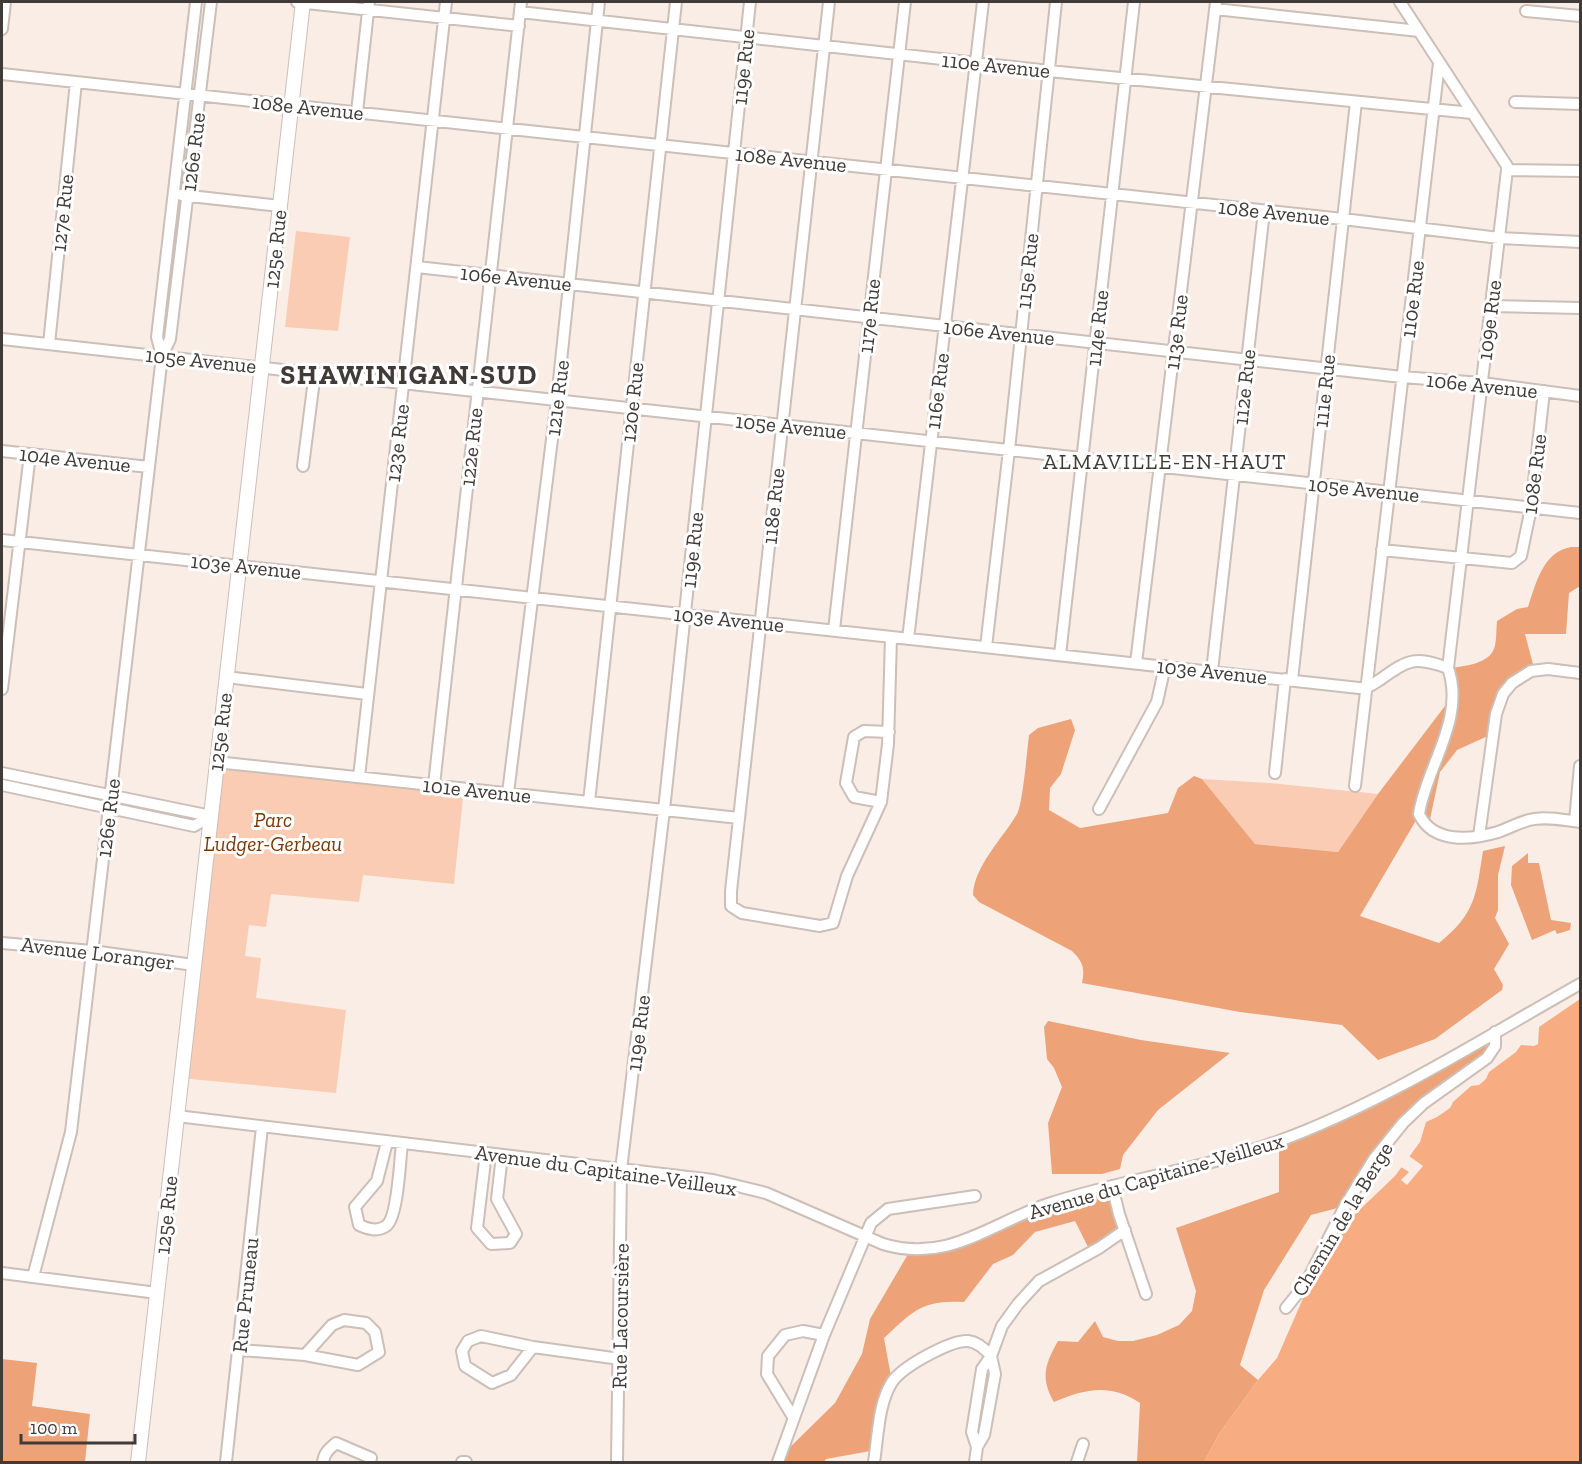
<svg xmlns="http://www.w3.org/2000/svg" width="1582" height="1464" viewBox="0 0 1582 1464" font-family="'Zilla Slab',serif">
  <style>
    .green { fill: #faccb3 }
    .forest { fill: #eda278 }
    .water { fill: #f8ac82 }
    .pier { fill: #faede6 }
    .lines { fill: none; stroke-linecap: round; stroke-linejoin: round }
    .minor-casing { stroke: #cbbfb8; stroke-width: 14 }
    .major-casing { stroke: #cbbfb8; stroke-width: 16 }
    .minor { stroke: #fff; stroke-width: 10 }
    .major { stroke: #fff; stroke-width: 14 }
    .labels { text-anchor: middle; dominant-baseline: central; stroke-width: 6; stroke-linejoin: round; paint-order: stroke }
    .street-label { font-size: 21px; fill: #403b38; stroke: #fff }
    .park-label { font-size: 21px; font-style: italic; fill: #7b3805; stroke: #fff }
    .neighbourhood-label { font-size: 22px; letter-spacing: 1.5px; fill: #403b38; stroke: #fff }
    .district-label { font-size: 27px; font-weight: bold; letter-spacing: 1.5px; fill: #403b38; stroke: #fff }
  </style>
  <rect width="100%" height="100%" fill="#faede6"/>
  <!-- green -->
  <path class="green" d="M296,231l54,6 -12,94 -53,-4z
    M216,762l248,26 -10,96 -91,-9 -4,27 -88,-8 -5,33 -17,-2 -4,31 16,2 -5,40 90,12 -10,83 -155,-15z
    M1202,779l68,4 108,11 -40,58 -83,-8z"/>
  <!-- forest -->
  <path class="forest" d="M1571,547h9v39l-11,7 -3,41h-41l9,34 -19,11 -25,56 -33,15 -17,22 -11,52 -6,-11 19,-58 10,-87c12,-2 34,-4 41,-17 4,-7 3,-21 4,-30l20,-12 11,-2c8,-24 15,-55 43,-60z
    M1448,702l-6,28 -27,86v6l-55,94 79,27c37,-30 37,-48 44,-92l22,-5 -7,29v35l-3,8 14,26 -15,25 9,16 -1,5 -67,49 -57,21 -36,-35 -102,-13 -158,-29c3,-15 1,-21 -10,-32l-93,-49 -6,-7c1,-29 30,-57 44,-81 6,-11 10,-63 12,-79l9,-7 33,-9 4,11 -14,44 -11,14 -1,22 31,18 88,-15 10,-25 16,-12 8,3 53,65 83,8 40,-58z
    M1528,853v10h11l12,57 20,3 -1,7 -13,4 -2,-4 -23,10 -21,-55 1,-19z
    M1048,1021l93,19 89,13 -72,57 -35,45 -3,14 -18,5h-50l-4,-51 14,-36 -8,-19 -7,-9 -3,-32z
    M1495,1032v14l-92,77 -58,83 -34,9 -47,75 -24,75 18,15 -39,54 -15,28h-67l3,-59c-30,-20 -55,-14 -86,-1 -14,-24 -9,-38 4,-61l20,1 17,-21 8,16 15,4h15l24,-6 22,-10 13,-14 4,-20 -20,-63 103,-36v-51l39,-15z
    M1112,1186l13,44 -34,23 -16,-32 -40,11 -22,23 -20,9 -29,38c-44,-2 -50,9 -80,36l8,44 -16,68 -50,9 -2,3h-46l2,-5 55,-54 27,-49 8,-35 41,-70 70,-14z
    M2,1359l35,4 -5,43 58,8 -5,48h-83z"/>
  <!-- water -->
  <path class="water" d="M1580,999v463h-376l15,-28 39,-54 19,-22 52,-119 66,-63 25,-34 6,-20 11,-5 13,-9 3,-6 18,-16 8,-1 7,-6 3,-7 27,-20 5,-7 13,1 4,-2 1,-17z"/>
  <!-- pier -->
  <path class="pier" d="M1409,1156l14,10 -16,19 -6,-5 8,-8 -8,-5z"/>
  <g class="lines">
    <defs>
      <path id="minor" d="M297,2l222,24
        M829,2l-98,889v15l11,7 78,13 13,-3 14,-47 34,-74 7,-58 3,-107
        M1400,2l107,164v4l-59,498c18,51 -22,99 -29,146 14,30 52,26 79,18 11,-4 20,-9 31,-12 15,-4 36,0 51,2
        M1215,9l204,22
        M1526,11l54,5
        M520,12l529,59 423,42
        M2,29l3,-27
        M2,74l1341,145 156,19 81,4
        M1515,102l65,2
        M357,112l12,-110
        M1507,170l73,1
        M181,195l99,11
        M417,267l985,110 80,6 98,13
        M1491,306l89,2
        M2,339l1578,174
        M49,344l27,-262
        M162,356l-5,-19 39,-335
        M2,451l147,16
        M303,466l12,-94
        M2,540l1357,148c10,0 14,-4 22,-9 28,-20 34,-23 67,-11
        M1382,550l130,13 9,-7 10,-48 13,-117
        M834,630l71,-628
        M908,639l75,-637
        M986,647l23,-197 47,-448
        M1060,655l74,-653
        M1136,663l80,-661
        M1212,671l52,-460
        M226,677l141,17
        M1292,680l64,-578
        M2,689l28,-235
        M216,762l523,56
        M2,773l209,43
        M1275,773l10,-94
        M359,777l87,-775
        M2,785l192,41 17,-10
        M434,785l87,-783
        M1355,786l84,-723
        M508,793l49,-394 42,-397
        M589,802l87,-800
        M881,802l-27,-5 -8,-14 8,-46 10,-6 25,1
        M1099,809l58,-107 8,-36
        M1575,821l5,-55
        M1479,836l17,-122 7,-20 9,-11 19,-12 17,-2 32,4
        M2,943l90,8 102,14
        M177,1116l536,64 53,13 117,51c66,20 109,-22 168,-41 75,-24 153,-34 228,-62 106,-39 203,-102 301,-157
        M387,1142l-10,39 -22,26 4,18c9,4 18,7 27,1 12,-8 14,-67 16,-83
        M486,1153l-9,75 14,16 19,-1 6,-9 -19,-35 5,-44
        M1112,1186l7,28 27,80
        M2,1273l155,20
        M33,1277l38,-145 91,-776 8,-17 41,-337
        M1286,1308l20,-25 39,-77 29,-47 29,-36 21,-20 63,-45 8,-12v-14
        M533,1347l-22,28 -19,8 -27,-17 -3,-15 6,-10 13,-5 52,11 87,12
        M240,1350l65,5 53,10 21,-13 -4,-20 -9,-9 -22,-3 -12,5 -27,30
        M793,1417l-26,-43 1,-18 17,-21 18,-4 21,4
        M977,1447l-5,-15 10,-63 9,-13 11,-30 16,-22 21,-23 60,-33 26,-18
        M226,1462l36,-335
        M323,1462c1,-9 6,-13 13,-19l35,15 -1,4
        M462,1462h4
        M617,1462l4,-292 43,-360 86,-808
        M778,1462l46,-127 47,-112 17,-14 87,-13
        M874,1462c4,-25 4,-58 18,-80 11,-16 59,-42 76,-41 10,1 17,8 23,15
        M975,1462l2,-15 7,-12 11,-61 -4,-18
        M1077,1462l6,-18"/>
      <path id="major" d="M138,1462l165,-1460"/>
    </defs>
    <!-- minor casing -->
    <use href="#minor" class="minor-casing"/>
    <!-- major casing -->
    <use href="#major" class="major-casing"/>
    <!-- minor -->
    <use href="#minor" class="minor"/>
    <!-- major -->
    <use href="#major" class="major"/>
  </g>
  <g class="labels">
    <!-- street labels -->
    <g class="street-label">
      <text transform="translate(996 65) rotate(6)">110e Avenue</text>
      <text transform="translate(743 67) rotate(-84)">119e Rue</text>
      <text transform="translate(308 107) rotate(6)">108e Avenue</text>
      <text transform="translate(193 152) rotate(-83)">126e Rue</text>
      <text transform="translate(791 159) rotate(6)">108e Avenue</text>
      <text transform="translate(1274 212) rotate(6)">108e Avenue</text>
      <text transform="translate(62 213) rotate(-84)">127e Rue</text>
      <text transform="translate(275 249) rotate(-84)">125e Rue</text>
      <text transform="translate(1027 271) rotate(-84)">115e Rue</text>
      <text transform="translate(516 278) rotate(6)">106e Avenue</text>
      <text transform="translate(1412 299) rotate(-83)">110e Rue</text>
      <text transform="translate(869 316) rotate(-84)">117e Rue</text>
      <text transform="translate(1489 320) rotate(-83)">109e Rue</text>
      <text transform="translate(1097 328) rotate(-84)">114e Rue</text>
      <text transform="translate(999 332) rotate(6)">106e Avenue</text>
      <text transform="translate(1176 332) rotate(-83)">113e Rue</text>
      <text transform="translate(201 360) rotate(6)">105e Avenue</text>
      <text transform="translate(1482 385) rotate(6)">106e Avenue</text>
      <text transform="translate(1244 387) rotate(-84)">112e Rue</text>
      <text transform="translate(937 391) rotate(-83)">116e Rue</text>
      <text transform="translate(1324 391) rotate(-84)">111e Rue</text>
      <text transform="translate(557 398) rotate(-83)">121e Rue</text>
      <text transform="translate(632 402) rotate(-84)">120e Rue</text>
      <text transform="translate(791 426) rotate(6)">105e Avenue</text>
      <text transform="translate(397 443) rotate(-83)">123e Rue</text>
      <text transform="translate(471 447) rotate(-84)">122e Rue</text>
      <text transform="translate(75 459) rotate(6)">104e Avenue</text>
      <text transform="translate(1534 474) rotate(-83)">108e Rue</text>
      <text transform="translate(1364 489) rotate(6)">105e Avenue</text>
      <text transform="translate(773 506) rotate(-84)">118e Rue</text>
      <text transform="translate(692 550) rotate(-84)">119e Rue</text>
      <text transform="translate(246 566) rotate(6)">103e Avenue</text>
      <text transform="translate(729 619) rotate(6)">103e Avenue</text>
      <text transform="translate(1212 671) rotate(6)">103e Avenue</text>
      <text transform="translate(220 732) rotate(-83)">125e Rue</text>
      <text transform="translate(477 790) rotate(6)">101e Avenue</text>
      <text transform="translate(108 818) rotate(-83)">126e Rue</text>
      <text transform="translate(98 953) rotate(7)">Avenue Loranger</text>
      <text transform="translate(638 1033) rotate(-83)">119e Rue</text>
      <text transform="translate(606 1170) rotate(8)">Avenue du Capitaine-Veilleux</text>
      <text transform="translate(1156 1176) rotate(-16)">Avenue du Capitaine-Veilleux</text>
      <text transform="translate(166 1215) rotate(-84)">125e Rue</text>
      <text transform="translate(1342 1219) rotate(-59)">Chemin de la Berge</text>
      <text transform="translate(245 1295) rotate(-84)">Rue Pruneau</text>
      <text transform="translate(620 1316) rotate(-89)">Rue Lacoursière</text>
    </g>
    <!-- park labels -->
    <g class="park-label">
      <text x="273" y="819">Parc<tspan x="273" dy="24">Ludger-Gerbeau</tspan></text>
    </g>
    <!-- neighbourhood labels -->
    <g class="neighbourhood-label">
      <text x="1165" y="461">ALMAVILLE-EN-HAUT</text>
    </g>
    <!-- district labels -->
    <g class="district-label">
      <text x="409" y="375">SHAWINIGAN-SUD</text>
    </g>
  </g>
  <!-- border -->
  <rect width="1582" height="1464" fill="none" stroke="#403b38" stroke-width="6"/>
  <!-- scale -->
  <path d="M21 1434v9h114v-9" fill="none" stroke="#403b38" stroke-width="3"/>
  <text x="30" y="1434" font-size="18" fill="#403b38" stroke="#ffffff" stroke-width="4.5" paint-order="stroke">100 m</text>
</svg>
